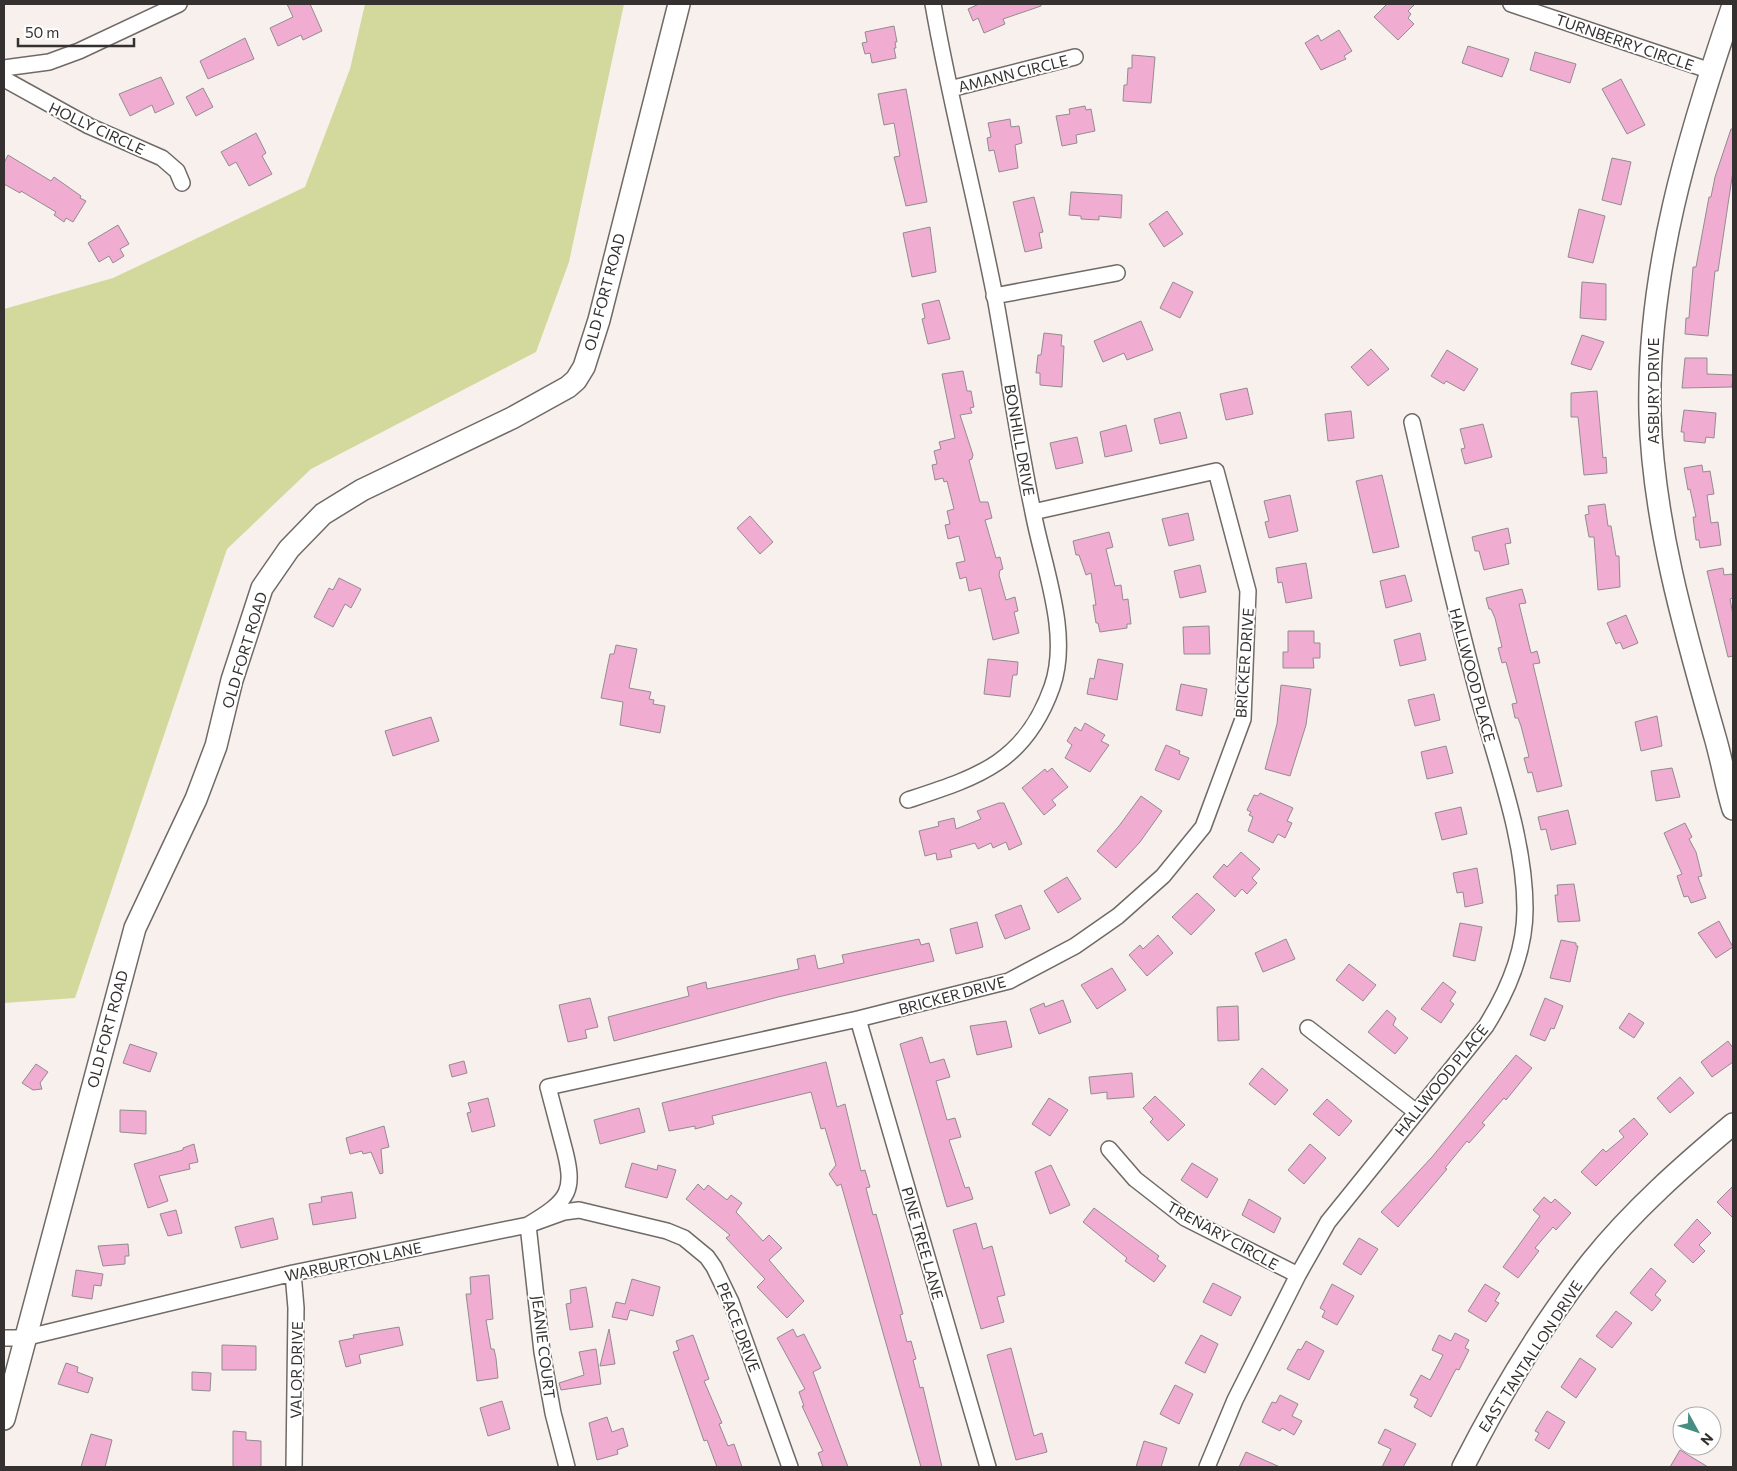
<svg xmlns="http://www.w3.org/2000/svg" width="1737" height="1471" viewBox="0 0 1737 1471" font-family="Commissioner,sans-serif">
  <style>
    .green { fill: #d3d99d }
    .building { fill: #f1acd2; stroke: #938c8f }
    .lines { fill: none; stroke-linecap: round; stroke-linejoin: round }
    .street-casing { stroke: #706a67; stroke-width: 18 }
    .secondary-casing { stroke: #706a67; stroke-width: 24 }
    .street { stroke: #fff; stroke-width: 15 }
    .secondary { stroke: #fff; stroke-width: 21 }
    .labels { text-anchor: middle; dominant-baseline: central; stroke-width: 4; stroke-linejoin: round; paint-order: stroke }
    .street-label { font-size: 15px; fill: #343130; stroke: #fff }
  </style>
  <rect width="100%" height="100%" fill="#f7f0ed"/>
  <!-- green -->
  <path class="green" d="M365,4h259l-55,258 -33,90 -225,117 -84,80 -152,449 -71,5v-694l109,-31 192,-91 45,-118z"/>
  <!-- building -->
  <path class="building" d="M287,4h23l12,27 -19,9 -2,-5 -23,11 -8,-18 23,-11z
    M979,4h62v2l-38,13 2,5 -21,9 -6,-15 -5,3 -5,-12z
    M1387,4h28l-7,7 3,3 -3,4 6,6 -16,16 -24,-23z
    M894,26l3,16h-2l1,6h-2l2,10 -24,5 -2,-10 -5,1 -3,-11 5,-1 -2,-10z
    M1339,30l13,21 -8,5 2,3 -25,11 -16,-27 13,-8 3,6z
    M245,38l9,21 -46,20 -8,-18z
    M1468,46l41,13 -7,18 -40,-14z
    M1535,52l41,12 -6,19 -40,-13z
    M1132,55l23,2 -4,46 -28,-2 1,-16h3l1,-17h4z
    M161,77l13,27 -19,9 -3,-8 -22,11 -11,-22z
    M1621,79l24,46 -18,9 -25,-45z
    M203,88l10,19 -17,9 -10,-19z
    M906,89l21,113 -21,4 -12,-49 6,-1 -6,-33 -10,2 -6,-31z
    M1085,106l1,4 5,-1 4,22 -19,4 1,8 -15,3 -6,-30 14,-2 -1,-5z
    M1010,119l1,8 8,-1 3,17 -7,2 3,23 -19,4 -5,-22 -5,1 -2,-13 4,-1 -3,-14z
    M1731,129h2v42l-15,100h-3l-7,65 -23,-2 1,-16h3l4,-51h3l13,-70h2l4,-20z
    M256,133l10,20 -4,3 10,18 -23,12 -13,-24 -7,4 -8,-14z
    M8,155l43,26 3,-4 27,19 -1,2 6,3 -13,21 -7,-4 -2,4 -10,-7 2,-3 -35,-21 -1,2 -16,-9v-21z
    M1612,158l19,4 -10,43 -19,-5z
    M1071,192l51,3 -1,23 -22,-2v4l-18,-1v-3l-12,-1z
    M1034,197l9,35 -4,1 3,15 -17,4 -12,-50z
    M1579,209l26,7 -12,47 -25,-6z
    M1167,211l16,23 -19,13 -15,-23z
    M118,225l11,19 -9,5 4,7 -11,7 -4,-7 -10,6 -11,-19z
    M930,227l6,45 -24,5 -9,-44z
    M1173,282l20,10 -13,26 -20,-10z
    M1582,282l24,2v36l-26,-2z
    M939,300l11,39 -22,5 -6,-25 3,-1 -3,-14z
    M1141,321l12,29 -26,10 -3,-7 -21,9 -9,-21z
    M1044,333l18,2 -1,11h3l-2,41 -22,-2v-12h-4l2,-18h3z
    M1582,335l22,7 -13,28 -20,-6z
    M1371,349l18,20 -21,17 -17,-19z
    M1447,350l31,19 -14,22 -18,-10 -2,3 -13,-8z
    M1685,358h22v16l26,1 -1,12 -50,1z
    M963,371l4,20h4l3,16 -4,1 2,5 -12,2 13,40 -1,4 -3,1 11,42h8l4,16 -7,2 11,38 4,-1 3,12 -3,1 -1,5 7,25 9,-3 3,14 -4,1 5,21 -26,7 -12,-52 -12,3 -3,-14 -6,2 -4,-16 9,-2 -6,-25 -11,3 -3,-14 5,-1 -3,-13 7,-2 -7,-28 -3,1 -1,-4 -8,2 -3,-15 5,-1 -3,-13 7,-2 -2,-7 16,-4 -13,-64z
    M1247,388l6,26 -27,6 -6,-26z
    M1597,391l6,67 3,-1 1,16 -23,2 -6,-58h-7v-24z
    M1684,410l32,3 -2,25 -8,-1 -1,6 -21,-2v-9h-3z
    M1351,411l3,27 -26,3 -3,-27z
    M1180,412l7,26 -27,6 -6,-25z
    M1483,424l9,33 -27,7 -4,-15 4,-1 -5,-19z
    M1126,425l6,26 -27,6 -5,-25z
    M1077,437l6,26 -27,6 -6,-26z
    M1702,465l1,7 7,-1 4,23 -7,1 4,28 7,-1 3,23 -21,3 -1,-8h-3l-3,-23h3l-6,-28 -2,1 -4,-22z
    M1382,475l17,72 -26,6 -17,-72z
    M1290,495l8,36 -29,7 -4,-16 4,-1 -5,-20z
    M1605,504l3,22h3l5,30h3l1,31 -22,3 -4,-53h-5l-4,-22 4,-1 -1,-8z
    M1188,513l6,27 -25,6 -7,-27z
    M750,516l23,26 -13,12 -23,-26z
    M1508,528l3,15 -6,1 4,20 -25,6 -5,-19h-4l-3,-14z
    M1109,532l4,15 -7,2 9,37 6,-1 2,15 5,-1 3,25h-4v4l-27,4 -2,-9h-2l-3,-18h3l-5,-32 -5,2 -7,-20h-3l-3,-14z
    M1306,563l6,35 -26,5 -4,-21 -4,1 -2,-15z
    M1200,565l6,27 -26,6 -6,-27z
    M1723,568l1,7 8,-1 1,6v18l-3,1 3,16v41l-5,1 -21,-86z
    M1405,575l7,26 -26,7 -6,-27z
    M339,578l22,11 -10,19 -6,-4 -12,23 -19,-10 15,-29 4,2z
    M1522,589l4,14 -7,1 12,49 6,-2 3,12 -7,1 29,122 -25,6 -5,-20 -4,1 -4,-15 5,-1 -8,-31 -3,-8h-3l-3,-14 5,-1 -11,-41 -4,1 -4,-15 4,-1 -7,-29 -4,-9h-2l-3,-11z
    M1626,615l12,28 -15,6 -3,-7 -4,2 -9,-21z
    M1209,626l1,28h-26l-1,-27z
    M1288,631h26v12h6v15h-7l1,10h-31v-16h5z
    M1420,633l6,27 -26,6 -6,-26z
    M616,645l21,4 -8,39 22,4 -2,7 5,1 -1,4 12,2 -5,27 -40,-8 3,-23 -22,-4 9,-44h4z
    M988,659l30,3 -1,13h-4l-1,5 -2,17 -26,-3z
    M1098,659l25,5 -6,36 -30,-6 3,-16 4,1z
    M1181,684l26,5 -5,27 -26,-6z
    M1281,685l30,4 -5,36 -16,51 -25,-7 12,-45z
    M1434,694l6,26 -25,6 -7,-26z
    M1657,716l5,30 -21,5 -6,-29z
    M431,717l8,24 -46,15 -8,-25z
    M1085,723l20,12 -4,6 8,4 -19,27 -25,-14 7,-13 -5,-4 8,-14 6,4z
    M1166,745l14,6 -1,3 10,4 -10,22 -24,-10z
    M1446,746l7,27 -26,6 -6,-27z
    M1052,768l16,19 -16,13 4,5 -12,10 -22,-27 23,-19 2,3z
    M1672,768l8,29 -24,4 -5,-30z
    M1260,793l33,15 -6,13 5,2 -7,15 -7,-4 -5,9 -25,-12 5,-14 -4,-2 2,-3 -4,-2 7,-15 4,1z
    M1141,796l21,15 -22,31 -24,26 -19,-17 22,-25z
    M999,803h5l18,41 -13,6 -3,-8 -13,6 -2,-5 -13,6 -3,-6 -25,7 2,7 -15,3 -1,-7 -11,3 -6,-25 20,-5 -1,-4 16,-4 2,11 25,-10 -4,-8z
    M1461,807l6,27 -25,6 -7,-27z
    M1568,810l8,34 -25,6 -5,-21 -5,1 -3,-13z
    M1685,823l7,14 -3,2 7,13 6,24 -4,1 8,21 -15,5 -3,-7 -4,1 -7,-21 5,-2 -18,-41z
    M1241,852l19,17 -8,9 5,5 -10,11 -5,-5 -7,8 -22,-20 11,-13 3,3z
    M1477,868l6,35 -18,4 -2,-15 -6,1 -4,-20z
    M1067,877l14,22 -23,14 -14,-22z
    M1574,884l6,37 -22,1 -3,-27h3l-1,-10z
    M1197,893l18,17 -24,25 -19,-18z
    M1021,905l9,24 -25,10 -10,-24z
    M1719,921l14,26 -17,11 -18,-25z
    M977,922l6,25 -27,7 -6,-25z
    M1460,923l22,4 -7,34 -22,-5z
    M1158,935l15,18 -26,23 -18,-21 11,-10 3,4z
    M919,939l2,6 8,-2 5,18 -156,36 -164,44 -6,-24 81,-21 -2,-9 19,-5 1,7 92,-20 -2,-10 18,-4 3,14 26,-6 -2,-8z
    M1286,939l9,20 -32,13 -8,-19z
    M1561,940l15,3v3h2l-8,36 -20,-4z
    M1349,964l27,21 -13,16 -27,-21z
    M1112,968l14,22 -29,19 -16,-24z
    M1443,982l13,10 -6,9 4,3 -13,19 -20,-14z
    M590,998l8,29 -13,3 2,8 -19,4 -9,-37z
    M1545,998l18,8 -9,23 -3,-1 -6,13 -15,-6z
    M1063,1000l8,22 -32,12 -9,-25 14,-6 1,4z
    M1238,1006l1,34 -21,1 -1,-34z
    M1387,1010l9,8 -3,7 15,13 -13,16 -27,-22z
    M1629,1013l15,10 -10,15 -15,-10z
    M1006,1021l6,26 -35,8 -7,-29z
    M922,1037l8,26 14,-4 6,18 -14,4 11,39 8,-2 6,19 -12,3 16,48 4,-1 4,12 -26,8 -47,-163z
    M1728,1041l5,7v14l-21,15 -11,-15z
    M130,1044l27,9 -7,19 -27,-9z
    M1516,1055l16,13 -26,32 -2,-2 -22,25 3,2 -16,18 -2,-2 -22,27 2,1 -49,58 -17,-15 51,-55z
    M464,1061l3,12 -15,4 -3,-12z
    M826,1062l11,45 8,-3 16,67 4,-1 5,17 -4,1 7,27 3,-1 15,55 12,45 -3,1 7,27 4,-1 5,18 -3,1 7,28 3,-1 19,80h-21l-80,-283 -4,2 -8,-12 7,-9 -11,-37 -4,1 -10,-37 -99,24 2,8 -19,5v-3l-26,5 -7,-28z
    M36,1064l12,8 -8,11 2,6 -9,1 -11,-7z
    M1262,1068l26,22 -13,15 -26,-21z
    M1132,1073l2,24 -27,2v-7l-16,2 -2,-17z
    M1680,1077l14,16 -24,20 -13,-15z
    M1155,1096l30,29 -17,16 -18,-19 3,-3 -10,-11z
    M488,1098l7,28 -23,6 -5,-19 4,-1 -3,-9z
    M1049,1098l19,12 -18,26 -18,-12z
    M1327,1099l25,22 -13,15 -26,-22z
    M639,1108l6,24 -45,12 -6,-24z
    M120,1110l26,1v23l-26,-2z
    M1634,1118l14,16 -52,52 -15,-14 22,-23 3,3 18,-15 -5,-6z
    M384,1126l5,21 -8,2 2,24 -3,1 -9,-22 -8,2 -1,-3 -12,3 -4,-16z
    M194,1144l4,18 -9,2 1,5 -31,7 9,25 -20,7 -14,-44 49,-14v-2z
    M1310,1144l16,14 -22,26 -16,-14z
    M632,1163l25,7 1,-5 18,5 -9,28 -42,-11z
    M1192,1163l26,16 -11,19 -26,-18z
    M1051,1165l19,40 -20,9 -15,-42z
    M698,1184l6,6 4,-5 19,15 4,-5 11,8 -6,9 27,29 6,-6 13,13 -13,12 35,41 -17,17 -30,-31 8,-8 -39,-41 4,-3 -44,-36z
    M1733,1186v32l-16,-16z
    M352,1192l4,26 -43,7 -4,-21 13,-2 -1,-5z
    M1544,1197l7,6 4,-4 16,14 -15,17 -3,-3 -18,21 4,3 -21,27 -15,-11 37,-51 -7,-6z
    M1249,1199l32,19 -7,15 -32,-18z
    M1094,1208l65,48 -2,3 9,7 -12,16 -29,-21 2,-3 -44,-36z
    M176,1210l6,23 -14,3 -8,-22z
    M273,1218l5,21 -37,9 -6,-21z
    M1697,1219l14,14 -12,12 6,6 -12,12 -19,-18z
    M976,1223l7,26 9,-3 13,49 -8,2 7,25 -23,7 -28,-99z
    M1359,1238l19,11 -17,26 -18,-11z
    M128,1244l1,12h-4v8l-22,2 -5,-20z
    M1651,1268l15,13 -11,14 6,5 -9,11 -22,-18z
    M76,1270l27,4 -2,12 -7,-1 -2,14 -20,-3z
    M489,1275l4,44 -7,1 5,29h3l2,9 2,20 -21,3 -11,-87h5l-1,-17z
    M632,1279l28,8 -7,29 -23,-6 -3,10 -15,-3 4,-15 9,2z
    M1213,1283l28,14 -10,19 -28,-14z
    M1332,1284l22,12 -17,29 -15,-8 3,-6 -5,-3z
    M1485,1284l15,9 -5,8 4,2 -13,19 -18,-11z
    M586,1287l7,40 -23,3 -4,-26 5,-1 -1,-13z
    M1616,1311l16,12 -20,25 -16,-12z
    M399,1327l4,18 -44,10 2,8 -15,4 -7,-26 15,-3 -1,-3z
    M609,1329l6,35 -15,2z
    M793,1329l4,8 7,-3 17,34 -8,4 35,95h-25l-5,-14 5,-2 -21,-45h2l-5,-14 6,-3 -28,-51z
    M1455,1333l14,7 -4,8 4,2 -10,20 -3,-1 -25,48 -17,-10 4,-8 -8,-4 11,-20 9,5 13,-25 -11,-5 7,-15 12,6z
    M693,1335l16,44 -5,2 18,42 -3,1 9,22 6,-2 8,23h-25l-10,-27 -3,1 -31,-89 6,-2 -3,-9z
    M1201,1335l17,9 -13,29 -20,-10z
    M1306,1341l18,10 -15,29 -22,-11 11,-20 3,1z
    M222,1345l34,1v24h-34z
    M1011,1348l23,88 8,-3 5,19 -31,8 -29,-105z
    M596,1349l5,35 -40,6 -2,-7 25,-8 -5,-23z
    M1580,1358l16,11 -20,29 -15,-11z
    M66,1363l12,4 -1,5 16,6 -5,15 -30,-9z
    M192,1372l19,1 -1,18 -18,-1z
    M1175,1385l18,9 -14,30 -19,-10z
    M1280,1395l18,9 -6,12 10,5 -8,14 -12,-7 -2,3 -18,-9 10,-20 4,1z
    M502,1401l8,28 -22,7 -8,-28z
    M1547,1411l18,11 -16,27 -14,-9 4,-7 -4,-2z
    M607,1417l5,15 11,-4 5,18 -11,4 1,4 -21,6 -8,-37z
    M1385,1429l31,15 -13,23h-21l9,-18 -13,-6z
    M233,1431l13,1v8l15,1v26h-28z
    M91,1434l21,6 -7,27h-24z
    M1144,1441l23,7 -6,19h-25z
    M1680,1450l28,17h-38z
    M1246,1452l34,15h-41z"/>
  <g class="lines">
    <defs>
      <path id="street" d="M1511,4l200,67
        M4,68l45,-6 30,-11 100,-47
        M4,79l85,47 73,32 15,13 5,12
        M950,89l125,-32
        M994,296l123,-23
        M908,800c70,-23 117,-37 144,-113 19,-53 -9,-121 -19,-175 -15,-71 -25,-144 -38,-215 -19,-98 -45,-195 -62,-293
        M858,1019l130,448
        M1308,1028l107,83
        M1109,1149l26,30 50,39 113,57
        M293,1273l3,35 -2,159
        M4,1338h20l269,-65 235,-48c42,-25 48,-34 35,-81 -5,-19 -10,-38 -15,-57l310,-68 151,-38 66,-35 43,-30 45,-40 40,-49 40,-108 5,-128 -32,-120 -183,41
        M567,1467l-14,-54 -11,-61 -14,-127 36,-13 15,-2 88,21 17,7 23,19 7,10 17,35 59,165
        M1207,1467l28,-67 63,-125 30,-53 158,-196c22,-35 39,-75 39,-117 0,-71 -29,-146 -47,-214 -24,-90 -45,-181 -66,-273"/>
      <path id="secondary" d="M1733,5c-45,132 -86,267 -83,408 3,109 35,219 65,324 7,24 11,49 18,72
        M4,1419l131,-491 61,-129 20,-53 16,-66 30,-92 27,-39 34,-35 39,-24 150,-72 56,-31 8,-7 8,-13 15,-47 80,-316
        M1463,1467c36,-71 79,-143 129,-206 41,-51 91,-95 141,-137"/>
    </defs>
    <!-- street casing -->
    <use href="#street" class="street-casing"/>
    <!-- secondary casing -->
    <use href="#secondary" class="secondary-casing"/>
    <!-- street -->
    <use href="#street" class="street"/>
    <!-- secondary -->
    <use href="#secondary" class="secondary"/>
  </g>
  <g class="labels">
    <!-- street labels -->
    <g class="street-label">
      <text transform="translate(1625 42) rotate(19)">TURNBERRY CIRCLE</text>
      <text transform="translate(1013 73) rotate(-14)">AMANN CIRCLE</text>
      <text transform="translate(97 128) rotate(25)">HOLLY CIRCLE</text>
      <text transform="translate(604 292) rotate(-75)">OLD FORT ROAD</text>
      <text transform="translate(1653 391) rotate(-90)">ASBURY DRIVE</text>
      <text transform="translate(1020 440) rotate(80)">BONHILL DRIVE</text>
      <text transform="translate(244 650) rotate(-73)">OLD FORT ROAD</text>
      <text transform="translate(1244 663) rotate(-86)">BRICKER DRIVE</text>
      <text transform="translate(1473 675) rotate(75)">HALLWOOD PLACE</text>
      <text transform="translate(952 995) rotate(-15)">BRICKER DRIVE</text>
      <text transform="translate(107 1029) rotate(-75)">OLD FORT ROAD</text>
      <text transform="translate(1441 1080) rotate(-51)">HALLWOOD PLACE</text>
      <text transform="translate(1223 1235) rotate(29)">TRENARY CIRCLE</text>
      <text transform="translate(923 1243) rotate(74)">PINE TREE LANE</text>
      <text transform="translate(353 1261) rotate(-12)">WARBURTON LANE</text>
      <text transform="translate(739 1327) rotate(69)">PEACE DRIVE</text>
      <text transform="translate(544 1347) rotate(83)">JEANIE COURT</text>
      <text transform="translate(1530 1356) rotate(-57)">EAST TANTALLON DRIVE</text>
      <text transform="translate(296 1370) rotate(-89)">VALOR DRIVE</text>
    </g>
  </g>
  <!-- border -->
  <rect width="1737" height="1471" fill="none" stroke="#343130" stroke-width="10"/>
  <!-- north arrow -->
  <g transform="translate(1697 1431) rotate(130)"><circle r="24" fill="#ffffff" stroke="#aeadac"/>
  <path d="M0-4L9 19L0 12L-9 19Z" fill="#478d84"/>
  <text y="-8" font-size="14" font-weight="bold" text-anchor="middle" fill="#343130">N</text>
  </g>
  <!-- scale -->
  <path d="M18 38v8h116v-8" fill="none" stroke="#343130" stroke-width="2.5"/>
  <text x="25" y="38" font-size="15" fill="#343130" stroke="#ffffff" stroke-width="4" paint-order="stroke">50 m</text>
</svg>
